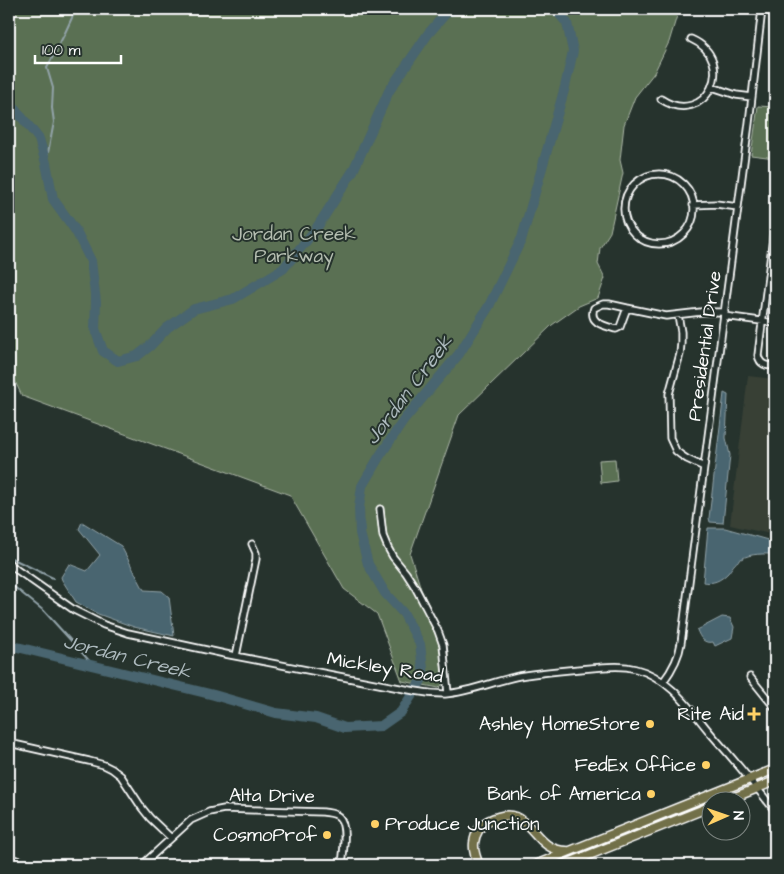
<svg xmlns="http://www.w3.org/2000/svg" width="784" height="874" viewBox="0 0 784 874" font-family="'Architects Daughter',sans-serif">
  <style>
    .built { fill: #384036 }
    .green { fill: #5a6f52; stroke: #acb7a8 }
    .water { fill: #49656f; stroke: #92a3a9 }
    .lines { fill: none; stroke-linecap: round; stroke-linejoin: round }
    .stream { stroke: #92a3a9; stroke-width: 2 }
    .river { stroke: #49656f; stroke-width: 10 }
    .minor-casing { stroke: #fff; stroke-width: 9 }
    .highway-casing { stroke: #fff; stroke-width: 11 }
    .minor { stroke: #26332d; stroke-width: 5.5 }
    .highway { stroke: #726f4a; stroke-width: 8 }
    .poi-dot { fill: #ffd166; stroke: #26332d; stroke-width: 2 }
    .labels { text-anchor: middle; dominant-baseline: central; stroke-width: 4; stroke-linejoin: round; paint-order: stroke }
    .park-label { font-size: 19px; fill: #b5beb1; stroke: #26332d }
    .street-label { font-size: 19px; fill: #fff; stroke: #26332d }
    .poi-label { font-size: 19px; fill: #fff; stroke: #26332d; text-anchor: end }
    .water-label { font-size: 20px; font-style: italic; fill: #adbabe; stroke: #26332d }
  </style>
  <rect width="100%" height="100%" fill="#26332d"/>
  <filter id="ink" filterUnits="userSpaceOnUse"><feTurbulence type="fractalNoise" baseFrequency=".02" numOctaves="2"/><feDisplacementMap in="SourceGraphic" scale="10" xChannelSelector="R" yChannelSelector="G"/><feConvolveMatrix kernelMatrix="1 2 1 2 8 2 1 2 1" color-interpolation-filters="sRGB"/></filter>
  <g filter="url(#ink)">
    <!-- built -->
    <path class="built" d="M748,376l27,3v156l-45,-10z"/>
    <!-- green -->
    <path class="green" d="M9,9h670l-10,33 -15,31 -19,24 -11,28 -4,35 3,13 -13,59 -10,16 -2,16 7,14 -7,20 -19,8 -27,19 -93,90 -49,139 11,35 23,48 4,15 1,27 -6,1 -1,5 -3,3 -37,-7 -25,-67 -33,-25 -54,-94 -268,-99 -13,-27z
      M758,106l17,1v51l-24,-3z
      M615,459l2,22 -16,2 -2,-23z"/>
    <!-- water -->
    <path class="water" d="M724,393l4,2 -2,43 4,17 -7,68 -13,-1 -1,-4z
      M82,522l39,24 23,44 18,1 7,6 5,39 -40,-9 -36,-13 -22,-12 -14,-22 -1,-3 8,-13 18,7 13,-16 -21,-26z
      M708,528h17l50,14v12c-11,0 -24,-1 -34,5 -7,4 -9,9 -13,14 -8,8 -15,11 -25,9z
      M722,617l8,1 4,9 -2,11 -17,8 -2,-4c-9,2 -13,-4 -16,-12z"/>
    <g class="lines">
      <!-- stream -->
      <path class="stream" d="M46,163l8,-41 -2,-14 1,-20 -6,-20 17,-33 12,-26
        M9,557l44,21
        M9,585l4,1 31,25 50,55"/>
      <!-- river -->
      <path class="river" d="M9,101l30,38 7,24 7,36 23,32 15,30 5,41 -1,27 8,22 15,10 19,-5 13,-10 17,-18 27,-19 39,-10 50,-30 33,-40 37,-58 36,-80 39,-57 19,-22 9,-3
        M9,645l205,50 62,18 40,5 29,10 36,-2 20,-14 23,-36 -4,-32 -16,-30 -19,-21 -17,-29 -8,-31 -1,-25 3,-22 17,-29 25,-37 55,-66 30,-48 33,-68 43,-151 8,-36 -6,-28 -12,-14"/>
      <defs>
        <path id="minor" d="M762,11l13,1
          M712,87l24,8 16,2
          M661,99c45,30 78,-39 30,-60
          M624 209a35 35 0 1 1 70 0a35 35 0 1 1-70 0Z
          M693,205l23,-1 22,3
          M775,222l-17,133c2,10 8,11 17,11
          M603,304h6l18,4 -7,19 -4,2c-11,-3 -28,-6 -22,-21z
          M627,308l39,8 35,-4h24
          M678,315l3,17v11l-1,11 -11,40 1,44 6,13 5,4 6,4 17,8
          M724,316l51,7
          M380,509l3,27 5,12 5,9 13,16 9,14 23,44 5,14 5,48
          M9,563l8,7 57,40 30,15 24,8 97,21 190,37c10,2 20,3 30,3 25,-2 50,-13 74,-18 24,-4 48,-6 72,-8 15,-1 30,-3 45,1 33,8 55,41 76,66 22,25 43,50 63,76
          M236,656l20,-97v-6l-4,-9
          M750,677l25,31
          M663,682c9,-12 16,-24 18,-39l68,-520 13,-114
          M9,743l80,18 15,4 8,4 9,7 21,32 8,10 21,20
          M9,858l28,7
          M142,865l49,-45 18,-8 15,-3 99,3c5,1 12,1 16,5 9,9 4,36 3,48"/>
        <path id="highway" d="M723,802l52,-21
          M479,865c-3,-7 -6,-14 -5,-22 1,-9 6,-18 14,-22 45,-22 41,30 79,30
          M535,865l240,-96
          M564,865l148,-59"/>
      </defs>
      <!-- minor casing -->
      <use href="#minor" class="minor-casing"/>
      <!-- highway casing -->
      <use href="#highway" class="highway-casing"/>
      <!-- minor -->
      <use href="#minor" class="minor"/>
      <!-- highway -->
      <use href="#highway" class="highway"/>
    </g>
  </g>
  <!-- markers -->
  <g class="poi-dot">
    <path d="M751.5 706.5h5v5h5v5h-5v5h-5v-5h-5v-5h5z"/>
    <circle cx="650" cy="724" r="5"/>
    <circle cx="706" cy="765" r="5"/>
    <circle cx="651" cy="794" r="5"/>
    <circle cx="375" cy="824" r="5"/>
    <circle cx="327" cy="835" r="5"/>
  </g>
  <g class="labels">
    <!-- park labels -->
    <g class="park-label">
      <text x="294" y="234">Jordan Creek<tspan x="294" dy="22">Parkway</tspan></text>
    </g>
    <!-- street labels -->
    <g class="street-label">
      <text transform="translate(705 346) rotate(-82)">Presidential Drive</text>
      <text transform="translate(385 668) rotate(9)">Mickley Road</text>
      <text transform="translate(272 796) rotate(1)">Alta Drive</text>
    </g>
    <!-- poi labels -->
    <g class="poi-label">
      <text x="744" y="714">Rite Aid</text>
      <text x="640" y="724">Ashley HomeStore</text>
      <text x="696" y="765">FedEx Office</text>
      <text x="641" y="794">Bank of America</text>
      <text x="385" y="824" text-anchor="start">Produce Junction</text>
      <text x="317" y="835">CosmoProf</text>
    </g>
    <!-- water labels -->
    <g class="water-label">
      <text transform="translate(409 390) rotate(-53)">Jordan Creek</text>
      <text transform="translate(127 657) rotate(14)">Jordan Creek</text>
    </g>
  </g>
  <!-- margin -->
  <rect width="784" height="874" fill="none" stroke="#26332d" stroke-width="30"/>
  <rect x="15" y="15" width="754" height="844" fill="none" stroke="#fff" stroke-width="2" filter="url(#ink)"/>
  <!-- north arrow -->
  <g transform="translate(726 816) rotate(88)"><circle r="24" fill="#26332d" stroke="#7d8581"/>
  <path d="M0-4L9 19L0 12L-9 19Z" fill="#ffd166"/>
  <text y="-8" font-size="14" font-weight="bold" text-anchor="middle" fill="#ffffff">N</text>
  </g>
  <!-- scale -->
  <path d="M35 55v8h86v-8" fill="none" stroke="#ffffff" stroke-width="2.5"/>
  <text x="42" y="55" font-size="15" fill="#ffffff" stroke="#26332d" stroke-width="4" paint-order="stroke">100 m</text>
</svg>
